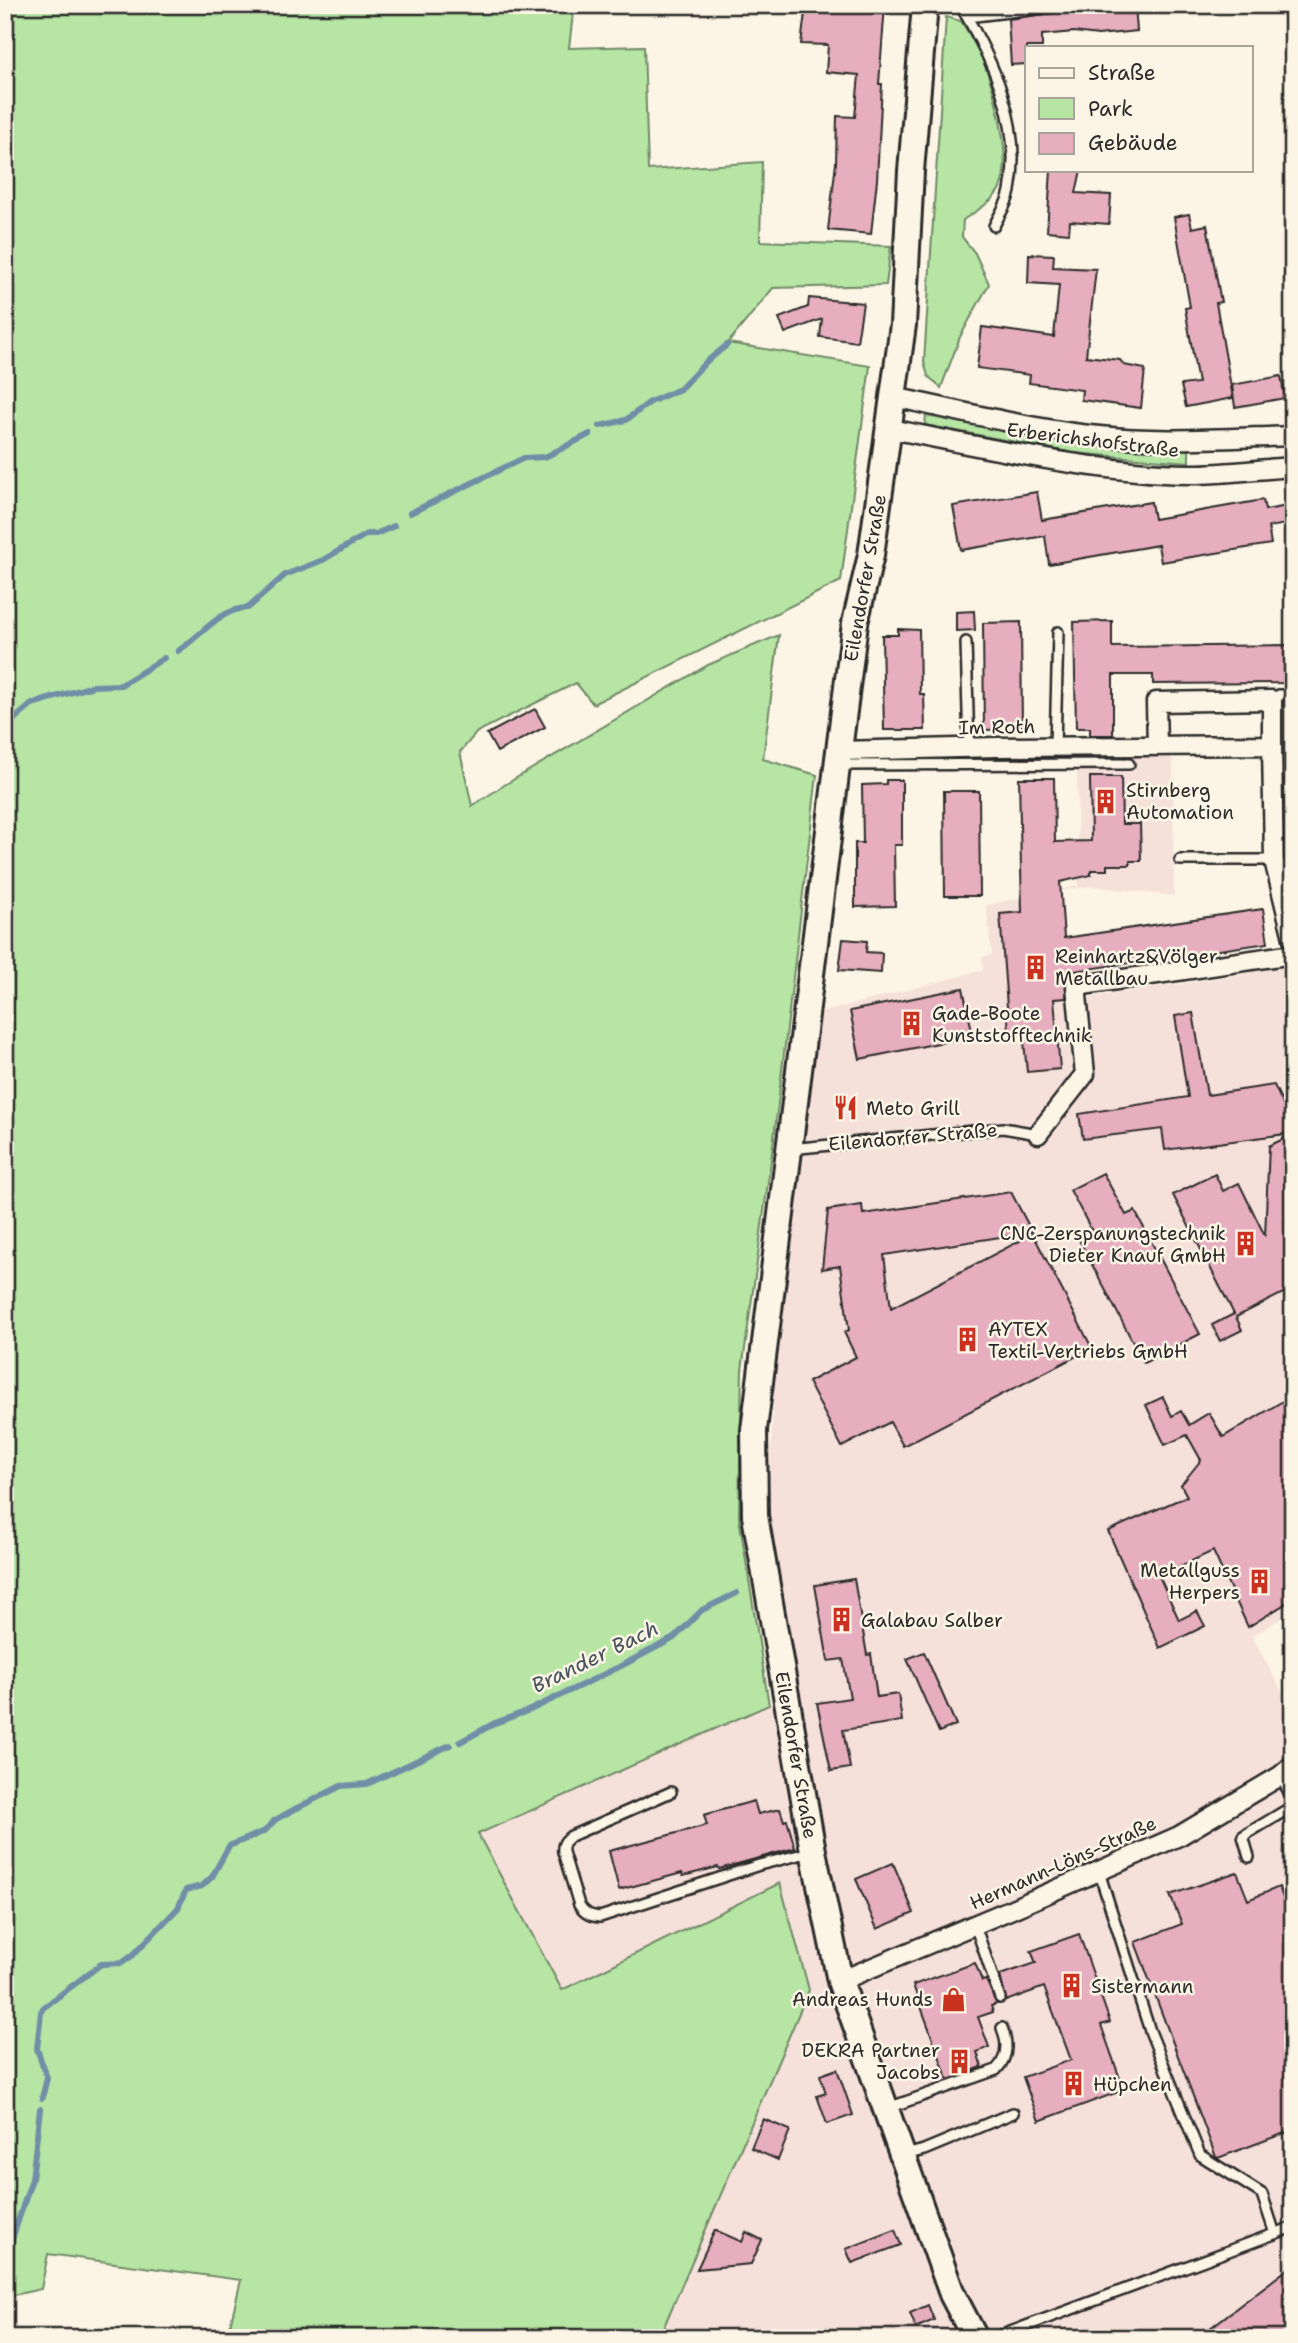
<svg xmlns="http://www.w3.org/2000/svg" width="1298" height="2343" viewBox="0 0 1298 2343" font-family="'Shantell Sans',sans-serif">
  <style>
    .built { fill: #f6e0da }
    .green { fill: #b6e5a4; stroke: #708868; stroke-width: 2 }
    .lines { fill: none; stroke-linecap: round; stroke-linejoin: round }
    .stream { stroke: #6f8fa7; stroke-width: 6 }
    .building { fill: #e7aebf; stroke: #2b2b2b; stroke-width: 2 }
    .lane-casing { stroke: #2b2b2b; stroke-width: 14 }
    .street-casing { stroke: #2b2b2b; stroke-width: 23 }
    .secondary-casing { stroke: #2b2b2b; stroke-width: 30 }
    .lane { stroke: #fcf5e5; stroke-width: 9 }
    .street { stroke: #fcf5e5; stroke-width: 18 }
    .secondary { stroke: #fcf5e5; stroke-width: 24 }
    .labels { text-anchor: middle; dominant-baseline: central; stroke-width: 5; stroke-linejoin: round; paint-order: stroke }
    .street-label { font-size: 19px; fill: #2b2b2b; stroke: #fcf5e5 }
    .poi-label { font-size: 19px; fill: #2b2b2b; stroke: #fcf5e5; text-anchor: start }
    .water-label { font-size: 21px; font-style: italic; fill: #47545f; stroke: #fcf5e5 }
  </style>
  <rect width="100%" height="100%" fill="#fcf5e5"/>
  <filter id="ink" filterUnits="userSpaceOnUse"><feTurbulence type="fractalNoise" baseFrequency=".0143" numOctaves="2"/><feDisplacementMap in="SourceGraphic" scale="14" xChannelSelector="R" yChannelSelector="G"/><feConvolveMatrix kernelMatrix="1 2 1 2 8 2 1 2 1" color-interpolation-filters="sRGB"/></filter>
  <g filter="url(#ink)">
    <!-- built -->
    <path class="built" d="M1077,754h96l1,142 -83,-10 -30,5 11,109 173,-26v-4l48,-9v650l-41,25 41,76v626h-634l150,-348 -29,-106 -218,106 -84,-156 291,-129 27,-16 -28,-177 7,-142 45,-357 163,-43 -1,-13 10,-2 -6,-50 92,-19z"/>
    <!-- green -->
    <path class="green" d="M5,5h569l-5,43 75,-2 4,124 114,-8 -2,79 131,5 -5,39 -113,3 -45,55 142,23 -29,215 -248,123 -17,-21 -99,49 -17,20 12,54 34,-22 202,-119 71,-30 -16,124 54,16 -44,371 -31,224 -3,147 30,188 -291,129 84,156 218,-107 29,107 -150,348h-432l14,-58 -193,-26 -7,35 -36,8z
      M946,17l15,4c7,11 14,22 19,33 13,28 34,106 20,134 -7,14 -24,23 -37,32l-1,17 13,16 14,31 -29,53 -19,51 -13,-12 -4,-14z
      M926,416l149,28 114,2v16l-116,-9 -148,-28z"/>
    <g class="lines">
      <!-- stream -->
      <path class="stream" d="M600,426l26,-6 24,-18 30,-13 26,-27 21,-17
        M410,513l114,-55 21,-1 45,-23
        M178,651c22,-14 42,-43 70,-43l37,-33 38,-15 44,-26h9l18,-8
        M5,727l27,-23 61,-18 28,-1 43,-27
        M460,1742l35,-19 35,-13 89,-43 55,-29 28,-28 35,-17
        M42,2098l5,-20 -10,-29 4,-37 2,-4 58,-44 21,-1 11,-8 45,-47 8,-18 16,-4 10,-9 17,-31 36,-15 10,-11 18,-10 48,-24 26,-2 83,-39
        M5,2260l27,-81 8,-70"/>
    </g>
    <!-- building -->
    <path class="building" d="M806,5l54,3v-3h25l-6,79h3l-5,96 -6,54 -43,-4 8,-67 1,-47 18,1 4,-42 -33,-3 2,-27 -27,-1z
      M1101,5h34l2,26 -39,4 -24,-3 -32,3v12h-15v17l-16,1 -3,-46 94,-12z
      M1051,170h30l-5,23 35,2 -2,29 -39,-3 -1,12 -22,-2z
      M1189,214l3,14 15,-3 14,77 -5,1 17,95 -47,9 -5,-22 17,-2 -13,-75 5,-1 -16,-90z
      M1029,254l25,1 -1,12 43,2 -10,87 34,4 4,5 21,4 -4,39 -60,-8 1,-10 -53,-7 1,-8 -53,-7 5,-41 72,10 5,-52 -31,-2z
      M809,298l54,5 -6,39 -37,-5 2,-18 -37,14 -6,-15 29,-11z
      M1281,376l4,22 -50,9 -3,-22z
      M1037,492l5,28 109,-18 3,17 109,-19 2,10 28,-5v18l-25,4 3,17 -110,18 -3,-17 -109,19 -4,-28 -84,14 -8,-44z
      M974,611l1,19 -19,1v-19z
      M1112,621v26l181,-2v38l-140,1v-9h-40v60h-23v-7h-14l-2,-106z
      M1021,622l1,107 -38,1 -1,-107z
      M898,629l21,1 1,64h4l1,36h-41l-2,-95h16z
      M535,709l10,18 -48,25 -10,-18z
      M1090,777h31l1,47h18l1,37h-11v4h-23v5h-16v5l-31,7 4,56 199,-29 5,34 -201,29 -1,26 -12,1 6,70 -33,3 -4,-40 -14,1 -9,-119 22,-2 -3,-134h35l1,64 36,-1z
      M886,780h16v65h-8l1,61 -40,1v-64h8l-1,-58 24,-1z
      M944,791h35l1,105h-35z
      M843,939l24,2 -1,11 16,1 -1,20 -42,-3z
      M963,988l10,48 -113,23 -10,-48z
      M1193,1013l14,82 67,-10 19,40v8l-128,17 -3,-21 -79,10 -4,-25 109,-17 -13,-81z
      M1293,1134v154l-57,29 6,13 -22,11 -8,-16 22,-11 -61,-119 42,-21 8,17 16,-8 26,53 4,-90z
      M1103,1173l23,42 9,-4 65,123 -56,29 -65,-123 14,-7 -23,-43z
      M1011,1192l21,40 -148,23 7,53 142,-74 59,114 -189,98 -13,-24 -48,25 -34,-65 48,-25 -12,-25 5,-2 -9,-64 -18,3 6,-59 34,-5 1,9z
      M1293,1395v204l-45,28 -35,-76 -54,25 20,44 18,-9 8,15 -45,22 -52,-117 79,-35 -6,-11 20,-25 -14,-25 -22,10 -19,-40 17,-8 9,19 9,-5 8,14 20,-12 14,24z
      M854,1579l13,76 4,-1 6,43 21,-3 4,27 -59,9 7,38 -19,3 -14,-68 33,-5 -7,-39 -15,2 -13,-76z
      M924,1652l32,73 -17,7 -32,-73z
      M754,1801l4,13 22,-5 4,12 3,-1 8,28 -76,21 -1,-2 -35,9 -1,-3 -63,17 -10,-39 98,-26 -3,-10z
      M893,1863l21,50 -37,16 -21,-50z
      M1237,1872l11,28 31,-13 14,39v204l-75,28 -2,-1 -81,-215 47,-18 -12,-29z
      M1079,1934l31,88 -9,3 23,65 -85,31 -16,-44 48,-17 -27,-73 -38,14 -6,-26 36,-12 -5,-12z
      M975,1963l7,18 4,-1 11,24 -6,2 2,6 -15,5 11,30 -12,5 5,15 -34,13 -35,-95z
      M837,2069l16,46 -26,9 -10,-28 9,-3 -6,-18z
      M763,2119l27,11 -12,30 -27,-12z
      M715,2230l27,12 4,-10 16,8 -11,24 -54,5z
      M895,2230l6,15 -49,18 -6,-14z
      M1293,2265v73h-96z
      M928,2305l6,15 -18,8 -6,-15z"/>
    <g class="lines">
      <defs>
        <path id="lane" d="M960,5c33,55 63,120 50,186 -2,12 -11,24 -16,35
          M967,17l99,-12
          M966,642l3,106
          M1272,700l7,-5h14
          M1055,747l3,-115
          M841,765l288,-1
          M1180,860h94
          M790,1149l213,-21 35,6
          M1280,1776l13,23
          M671,1792l-100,44c-6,5 -9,8 -8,16l16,53c6,9 11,11 21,12l159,-52 52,-13
          M1249,1857l-6,-21 50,-30
          M1099,1872l51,159 50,124 62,39 13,40
          M975,1925l25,73
          M888,2108l108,-38c12,-12 12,-27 6,-42
          M905,2155l19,-5 89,-37
          M994,2338l299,-111"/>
        <path id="street" d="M894,397c64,14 129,30 195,38 67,8 136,3 204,1
          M890,429c95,18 204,44 301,45 34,0 68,-5 102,-7
          M1157,746l-1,-44 116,-2v45
          M838,751l159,-4 275,-2 2,115 19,78
          M1038,1134l47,-60 -9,-88 217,-32
          M840,1981l172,-72 167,-73 101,-60 13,-11"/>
        <path id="secondary" d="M925,5l-14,166 -8,154 -32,230 -16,68 -101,807 1,86 58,335 27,130 112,313 23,44"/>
      </defs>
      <!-- lane casing -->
      <use href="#lane" class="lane-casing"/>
      <!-- street casing -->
      <use href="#street" class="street-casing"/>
      <!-- secondary casing -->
      <use href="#secondary" class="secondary-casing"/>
      <!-- lane -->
      <use href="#lane" class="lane"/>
      <!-- street -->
      <use href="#street" class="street"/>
      <!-- secondary -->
      <use href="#secondary" class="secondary"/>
    </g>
  </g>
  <!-- icons -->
  <defs>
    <symbol id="building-bare" viewBox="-9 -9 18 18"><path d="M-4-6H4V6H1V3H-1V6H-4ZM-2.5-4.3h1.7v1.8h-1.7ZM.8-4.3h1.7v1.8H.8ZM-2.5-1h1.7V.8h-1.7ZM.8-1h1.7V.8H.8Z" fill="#c8321e" stroke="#fcf5e5" stroke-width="2.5" paint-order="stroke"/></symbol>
    <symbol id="restaurant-bare" viewBox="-9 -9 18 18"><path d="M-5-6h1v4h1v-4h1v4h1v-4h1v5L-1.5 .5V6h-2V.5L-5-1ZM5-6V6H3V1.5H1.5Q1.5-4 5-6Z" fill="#c8321e" stroke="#fcf5e5" stroke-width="2.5" paint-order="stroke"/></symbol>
    <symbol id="shop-bare" viewBox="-9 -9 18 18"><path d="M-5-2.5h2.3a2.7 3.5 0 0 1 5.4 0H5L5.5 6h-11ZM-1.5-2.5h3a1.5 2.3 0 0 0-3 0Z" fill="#c8321e" stroke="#fcf5e5" stroke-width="2.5" paint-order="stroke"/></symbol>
  </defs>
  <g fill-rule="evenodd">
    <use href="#building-bare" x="1088" y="784" width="35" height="35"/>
    <use href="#building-bare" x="1018" y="950" width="35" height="35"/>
    <use href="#building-bare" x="894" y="1006" width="35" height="35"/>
    <use href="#restaurant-bare" x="828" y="1090" width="35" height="35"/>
    <use href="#building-bare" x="1228" y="1226" width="35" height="35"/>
    <use href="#building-bare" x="950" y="1322" width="35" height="35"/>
    <use href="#building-bare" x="1242" y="1564" width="35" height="35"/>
    <use href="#building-bare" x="824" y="1602" width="35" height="35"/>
    <use href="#building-bare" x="1054" y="1968" width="35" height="35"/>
    <use href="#shop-bare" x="936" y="1982" width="35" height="35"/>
    <use href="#building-bare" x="942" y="2044" width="35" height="35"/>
    <use href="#building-bare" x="1056" y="2066" width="35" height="35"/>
  </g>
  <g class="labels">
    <!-- street labels -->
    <g class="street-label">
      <text transform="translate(1093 440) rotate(7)">Erberichshofstraße</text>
      <text transform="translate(865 578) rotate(-80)">Eilendorfer Straße</text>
      <text transform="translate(997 727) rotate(-1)">Im Roth</text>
      <text transform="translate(913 1137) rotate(-5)">Eilendorfer Straße</text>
      <text transform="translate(796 1755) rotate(80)">Eilendorfer Straße</text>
      <text transform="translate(1063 1863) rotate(-24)">Hermann-Löns-Straße</text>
    </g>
    <!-- poi labels -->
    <g class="poi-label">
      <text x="1126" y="790">Stirnberg<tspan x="1126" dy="22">Automation</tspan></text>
      <text x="1055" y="956">Reinhartz&amp;Völger<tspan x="1055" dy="22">Metallbau</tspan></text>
      <text x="932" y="1013">Gade-Boote<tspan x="932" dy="22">Kunststofftechnik</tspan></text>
      <text x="866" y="1108">Meto Grill</text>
      <text x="1226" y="1233" text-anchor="end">CNC-Zerspanungstechnik<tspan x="1226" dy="22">Dieter Knauf GmbH</tspan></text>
      <text x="988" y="1329">AYTEX<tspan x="988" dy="22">Textil-Vertriebs GmbH</tspan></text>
      <text x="1240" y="1570" text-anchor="end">Metallguss<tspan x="1240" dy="22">Herpers</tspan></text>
      <text x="861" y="1620">Galabau Salber</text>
      <text x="1091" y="1986">Sistermann</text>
      <text x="933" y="1999" text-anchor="end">Andreas Hunds</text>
      <text x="940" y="2050" text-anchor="end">DEKRA Partner<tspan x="940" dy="22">Jacobs</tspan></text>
      <text x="1093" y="2084">Hüpchen</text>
    </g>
    <!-- water labels -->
    <g class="water-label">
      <text transform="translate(595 1657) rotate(-26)">Brander Bach</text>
    </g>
  </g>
  <!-- margin -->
  <rect width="1298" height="2343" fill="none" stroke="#fcf5e5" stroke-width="28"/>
  <rect x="14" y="14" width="1270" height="2315" fill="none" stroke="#2b2b2b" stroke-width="2.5" filter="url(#ink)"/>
  <!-- legend -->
  <rect x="1025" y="46" width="228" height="126" fill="#fcf5e5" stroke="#a8a49b" stroke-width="2"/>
  <rect x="1039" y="68" width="35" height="10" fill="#fcf5e5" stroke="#a8a49b" stroke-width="2"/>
  <text x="1088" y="80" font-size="21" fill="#2b2b2b">Straße</text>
  <rect x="1039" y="98" width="35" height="21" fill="#b6e5a4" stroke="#a8a49b" stroke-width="2"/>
  <text x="1088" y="116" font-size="21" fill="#2b2b2b">Park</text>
  <rect x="1039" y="133" width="35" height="21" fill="#e7aebf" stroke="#a8a49b" stroke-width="2"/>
  <text x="1088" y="150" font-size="21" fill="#2b2b2b">Gebäude</text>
</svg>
